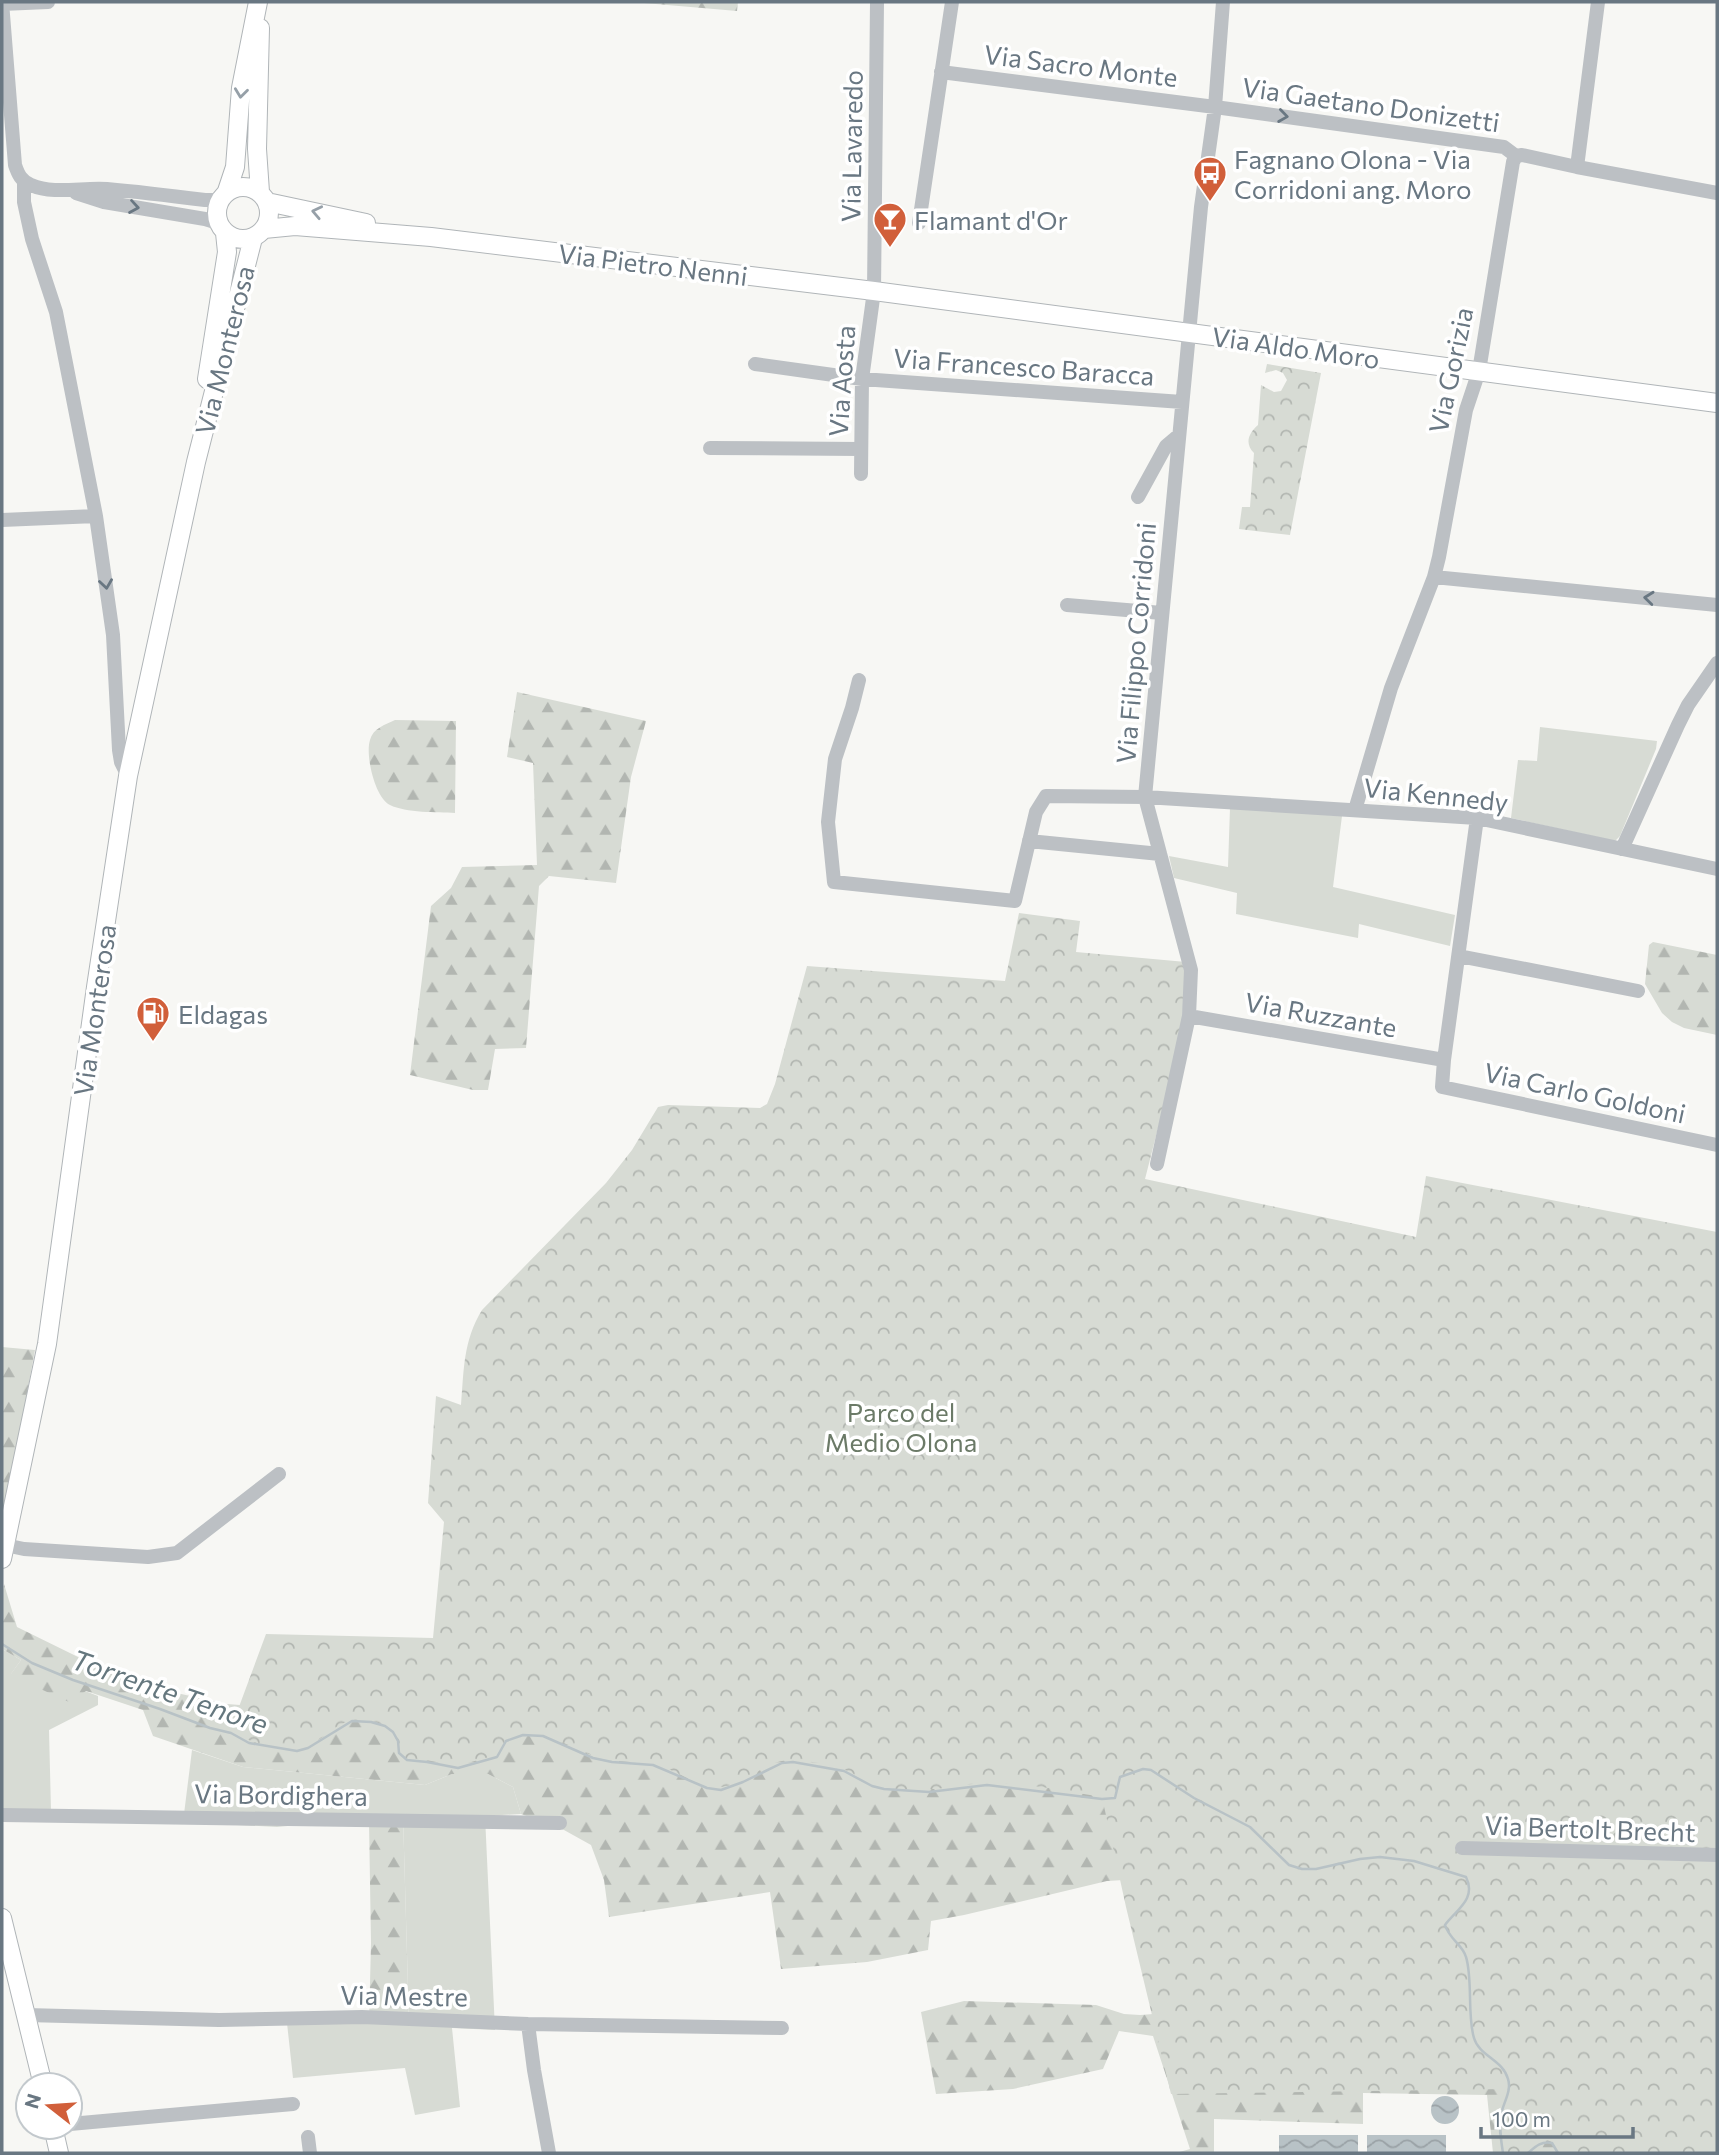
<svg xmlns="http://www.w3.org/2000/svg" width="1719" height="2155" viewBox="0 0 1719 2155" font-family="Commissioner,sans-serif">
  <style>
    .grass { fill: #d7dbd4 }
    .forest { fill: url(#forest-firs) }
    .park { fill: url(#park-crowns) }
    .water { fill: url(#water-waves) }
    .lines { fill: none; stroke-linecap: round; stroke-linejoin: round }
    .stream { stroke: #b8c2c6; stroke-width: 2.5 }
    .major-casing { stroke: #b0b5b8; stroke-width: 20 }
    .minor { stroke: #bcc0c4; stroke-width: 14 }
    .major { stroke: #fff; stroke-width: 18 }
    .oneway { stroke: #96a0a8 }
    .oneway2 { stroke: #697782 }
    .labels { text-anchor: middle; dominant-baseline: central; stroke-width: 7; stroke-linejoin: round; paint-order: stroke }
    .street-label { font-size: 26px; fill: #697782; stroke: #fff }
    .poi-label { font-size: 26px; fill: #697782; stroke: #fff; text-anchor: start }
    .park-label { font-size: 26px; fill: #6b7a67; stroke: #fff }
    .water-label { font-size: 28px; font-style: italic; fill: #65777e; stroke: #fff }
  </style>
  <defs>
    <pattern id="forest-firs" width="22" height="20" patternUnits="userSpaceOnUse" patternTransform="scale(1.75)"><rect width="22" height="20" fill="#d7dbd4"/><path d="M5 1l3.5 6h-7zM16 11l3.5 6h-7z" fill="#b2b6b1"/></pattern>
    <pattern id="park-crowns" width="20" height="18" patternUnits="userSpaceOnUse" patternTransform="scale(1.75)"><rect width="20" height="18" fill="#d7dbd4"/><path d="M2 6a3 3 0 1 1 6 0M12 15a3 3 0 1 1 6 0" fill="none" stroke="#b2b6b1"/></pattern>
    <pattern id="water-waves" width="16" height="10" patternUnits="userSpaceOnUse" patternTransform="scale(1.75)"><rect width="16" height="10" fill="#b8c2c6"/><path d="M0 5q4-4 8 0t8 0" fill="none" stroke="#9aa2a6"/></pattern>
  </defs>
  <rect width="100%" height="100%" fill="#f7f7f4"/>
  <!-- grass -->
  <path class="grass" d="M1540,727l117,14 -1,8 -36,87 -5,5 -104,-23 7,-58 19,1z
    M1230,808l112,8 -9,71 122,28 -5,31 -91,-22 -1,14 -122,-24 1,-21 -63,-15 -5,-22 59,11z
    M2,1649l19,11 -10,14 74,17 13,5v9l-49,25 2,81 -49,-2z
    M192,1750l51,17 182,18 27,-11h36l25,13 8,27 -36,2 10,214 -43,-2 8,79 -45,8 -10,-47 -112,10 -6,-55 122,1 -6,-209 -126,12 -94,-5z"/>
  <!-- forest -->
  <path class="forest" d="M559,2h179l-1,9 -93,-8z
    M517,692l129,29 -15,56 -15,106 -67,-7 -10,10 -13,162 -31,1 -7,41h-15l-63,-15 21,-169 20,-18 11,-21 75,-2 -4,-102 -26,-6z
    M395,720l61,1 -1,92c-18,-1 -49,0 -65,-8 -15,-7 -25,-50 -20,-65 3,-12 15,-15 25,-20z
    M1653,942l64,13v80l-33,-7 -12,-6 -10,-9 -17,-29 4,-39z
    M2,1347l33,3 -33,177z
    M4,1584l13,43 114,56 96,21 227,18 287,33 346,27 611,371h-205l-6,-58 -124,-2v31l-149,-5v34h-38l14,-4 -37,-113 -34,-5 -16,38 -90,20 -77,5 -15,-82 43,-11 132,4 28,9 16,1 200,-15 -216,-120 -17,1 -143,34 -33,6 -3,29 -61,12 -86,7 -11,-77 -161,25 -5,-37 -13,-35 -27,-15 -43,-16 -8,-27 -25,-13h-36l-27,11 -182,-18 -90,-31 -10,-26 -57,-19 -17,11 -59,-27 11,-15 -19,-11v-53z
    M403,1815l6,209 -40,-1 2,-80 -2,-121z"/>
  <!-- park -->
  <path class="park" d="M1267,364l54,9 -31,162 -51,-6 3,-22h8l4,-54c-10,-10 -5,-20 4,-28l3,-40 13,7 7,-1 6,-11 -4,-7 -7,-3 -11,3z
    M1019,913l61,8 -4,31 110,10 -5,76 -36,141 271,58 10,-61 291,56v921h-159c-7,-22 -21,-11 -32,0h-23c-9,-25 -1,-40 4,-64l-336,5 -45,-187 -24,-110c-38,-6 -78,-15 -116,-14 -14,0 -28,4 -42,5 -19,2 -39,2 -58,0 -18,-3 -27,-13 -43,-19 -15,-6 -36,-8 -52,-9 -30,0 -53,34 -84,26 -16,-4 -29,-14 -44,-19 -17,-6 -35,-4 -52,-7 -37,-5 -67,-39 -105,-21l-10,16 -39,11 -31,-6 -20,-2 -8,-7c-1,-15 -5,-24 -20,-28 -42,-14 -45,18 -79,25 -21,5 -51,-7 -69,-17l36,-97 167,4 11,-116 -16,-19 8,-107 25,9c3,-35 2,-64 21,-95l124,-127 26,-33 26,-43 10,-2 92,3 7,-4 8,-20 32,-118 198,15z"/>
  <!-- water -->
  <path class="water" d="M1431 2110a14 14 0 1 1 28 0a14 14 0 1 1-28 0Z
    M1279,2135h79v18h-79z
    M1367,2135h79v18h-79z"/>
  <g class="lines">
    <!-- stream -->
    <path class="stream" d="M2,1644l30,19 41,17 87,29 50,19 21,5 18,10 48,8 11,-3 44,-27 19,1 14,4 8,6 5,9 1,12 8,7 20,2 31,6 39,-11 9,-16 17,-6 20,1 50,22 19,4 41,3 54,23 14,2 22,-8 39,-19 11,-1 51,9 28,15 12,3 45,3 58,-7 115,14 13,-1 5,-21 23,-8 8,1 43,28 56,29 39,38 13,4h14l44,-10 20,-2 34,4 52,16c11,22 -10,33 -21,48 4,14 18,20 21,32 7,22 1,59 8,81 5,18 29,22 34,41 4,12 -5,24 -7,36 -2,14 0,25 2,38
      M1528,2153c8,-7 13,-12 24,-10l6,10"/>
    <defs>
      <path id="major" d="M217 213a26 26 0 1 1 52 0a26 26 0 1 1-52 0Z
        M227,191l8,-24 6,-79 17,-86
        M260,192l-3,-43 3,-121
        M267,202l99,21
        M264,229l31,-3 136,11 443,54 843,112
        M207,379l20,-127 -2,-19
        M2,1559l45,-215 49,-357 32,-211 68,-314 57,-224
        M2,1918l41,167
        M53,2127l6,26"/>
    </defs>
    <!-- major casing -->
    <use href="#major" class="major-casing"/>
    <!-- minor -->
    <path class="minor" d="M2,2l13,163c3,9 6,16 16,20 23,10 52,2 76,4 33,3 66,7 98,11h15
      M2,4l46,-2
      M941,72l274,35 289,40 12,9
      M1577,167l140,26
      M24,181v21l8,37 24,73 40,204 17,119 6,115 2,12 7,14
      M76,193l28,9 101,17 13,4
      M919,223l33,-221
      M755,364l107,15 320,23
      M710,448l151,1
      M861,474l1,-95 12,-88 3,-289
      M1138,497l28,-51 13,-11
      M2,520l94,-4
      M1434,577l283,28
      M1067,605l95,8
      M859,680l-7,28 -17,51 -7,63 6,60 181,19 21,-89 10,-16 99,1 332,21 240,51
      M1355,810l36,-122 43,-111 5,-20 27,-147 13,-39 34,-209 3,-6 6,-1 55,12 21,-165
      M1477,818l-33,242 -2,27 275,58
      M1029,841l131,13
      M1622,849l56,-124 10,-20 29,-42
      M1459,956l179,35
      M1189,1016l255,44
      M1157,1164l32,-148 2,-46 -46,-173 56,-590 14,-100 8,-105
      M5,1545l19,4 124,8 29,-4 102,-79
      M2,1815l558,8
      M1462,1848l255,7
      M26,2015l193,5 143,-3 166,7 254,4
      M528,2024l6,46 15,83
      M70,2124l223,-20
      M308,2137l2,16"/>
    <!-- major -->
    <use href="#major" class="major"/>
  </g>
  <!-- one-way arrows -->
  <defs><path id="oneway-chevron" d="M-2-3.5L2.5 0L-2 3.5" fill="none" stroke-width="1.6" stroke-linecap="round" stroke-linejoin="round" transform="scale(1.75)"/></defs>
  <g class="oneway">
    <use href="#oneway-chevron" transform="translate(241 93) rotate(97)"/>
    <use href="#oneway-chevron" transform="translate(317 212) rotate(-168)"/>
  </g>
  <g class="oneway2">
    <use href="#oneway-chevron" transform="translate(1283 116) rotate(8)"/>
    <use href="#oneway-chevron" transform="translate(134 207) rotate(9)"/>
    <use href="#oneway-chevron" transform="translate(106 584) rotate(82)"/>
    <use href="#oneway-chevron" transform="translate(1649 598) rotate(-174)"/>
  </g>
  <!-- icons -->
  <defs>
    <symbol id="bus-pin" viewBox="-11 -11 22 30"><path d="M0 17L-7.5 6A9.5 9.5 0 1 1 7.5 6Z" fill="#d15f3a" stroke="#fff"/><path d="M-5-6H5V4H4V6H2V4H-2V6H-4V4H-5ZM-3.5-4V0h7V-4ZM-3.5 1.2v1.5H-2V1.2ZM2 1.2v1.5H3.5V1.2Z" fill="#fff"/></symbol>
    <symbol id="bar-pin" viewBox="-11 -11 22 30"><path d="M0 17L-7.5 6A9.5 9.5 0 1 1 7.5 6Z" fill="#d15f3a" stroke="#fff"/><path d="M-6-5H6L.8 .8V4.5H3.5V6h-7V4.5H-.8V.8Z" fill="#fff"/></symbol>
    <symbol id="fuel-pin" viewBox="-11 -11 22 30"><path d="M0 17L-7.5 6A9.5 9.5 0 1 1 7.5 6Z" fill="#d15f3a" stroke="#fff"/><path d="M-5.5-6h7V0h2V4h1.3V-2.5L3-4.5l.8-.8L6-3V5H2.5V1h-1V6h-7ZM-4.2-4.7v3.2H.2V-4.7Z" fill="#fff"/></symbol>
  </defs>
  <g fill-rule="evenodd">
    <use href="#bus-pin" x="1191" y="154" width="38" height="52"/>
    <use href="#bar-pin" x="871" y="200" width="38" height="52"/>
    <use href="#fuel-pin" x="134" y="994" width="38" height="52"/>
  </g>
  <g class="labels">
    <!-- street labels -->
    <g class="street-label">
      <text transform="translate(1081 65) rotate(7)">Via Sacro Monte</text>
      <text transform="translate(1371 104) rotate(8)">Via Gaetano Donizetti</text>
      <text transform="translate(851 146) rotate(-89)">Via Lavaredo</text>
      <text transform="translate(653 264) rotate(7)">Via Pietro Nenni</text>
      <text transform="translate(1296 347) rotate(8)">Via Aldo Moro</text>
      <text transform="translate(224 350) rotate(-76)">Via Monterosa</text>
      <text transform="translate(1024 366) rotate(4)">Via Francesco Baracca</text>
      <text transform="translate(1450 370) rotate(-78)">Via Gorizia</text>
      <text transform="translate(841 381) rotate(-86)">Via Aosta</text>
      <text transform="translate(1135 643) rotate(-85)">Via Filippo Corridoni</text>
      <text transform="translate(1436 794) rotate(6)">Via Kennedy</text>
      <text transform="translate(94 1010) rotate(-82)">Via Monterosa</text>
      <text transform="translate(1321 1014) rotate(10)">Via Ruzzante</text>
      <text transform="translate(1585 1092) rotate(12)">Via Carlo Goldoni</text>
      <text transform="translate(281 1794) rotate(1)">Via Bordighera</text>
      <text transform="translate(1590 1828) rotate(2)">Via Bertolt Brecht</text>
      <text transform="translate(404 1995) rotate(1)">Via Mestre</text>
    </g>
    <!-- poi labels -->
    <g class="poi-label">
      <text x="1234" y="158">Fagnano Olona - Via<tspan x="1234" dy="30">Corridoni ang. Moro</tspan></text>
      <text x="914" y="219">Flamant d'Or</text>
      <text x="178" y="1013">Eldagas</text>
    </g>
    <!-- park labels -->
    <g class="park-label">
      <text x="901" y="1411">Parco del<tspan x="901" dy="30">Medio Olona</tspan></text>
    </g>
    <!-- water labels -->
    <g class="water-label">
      <text transform="translate(170 1691) rotate(19)">Torrente Tenore</text>
    </g>
  </g>
  <!-- border -->
  <rect width="1719" height="2155" fill="none" stroke="#697782" stroke-width="7"/>
  <!-- north arrow -->
  <g transform="translate(49 2106) rotate(287)"><circle r="33" fill="#ffffff" stroke="#c3c9cd" stroke-width="2"/>
  <path d="M0-5L12 26L0 18L-12 26Z" fill="#d15f3a"/>
  <text y="-10" font-size="19" font-weight="bold" text-anchor="middle" fill="#697782">N</text>
  </g>
  <!-- scale -->
  <path d="M1481 2127v10h152v-10" fill="none" stroke="#697782" stroke-width="3.5"/>
  <text x="1492" y="2127" font-size="21" fill="#697782" stroke="#ffffff" stroke-width="5" paint-order="stroke">100 m</text>
</svg>
